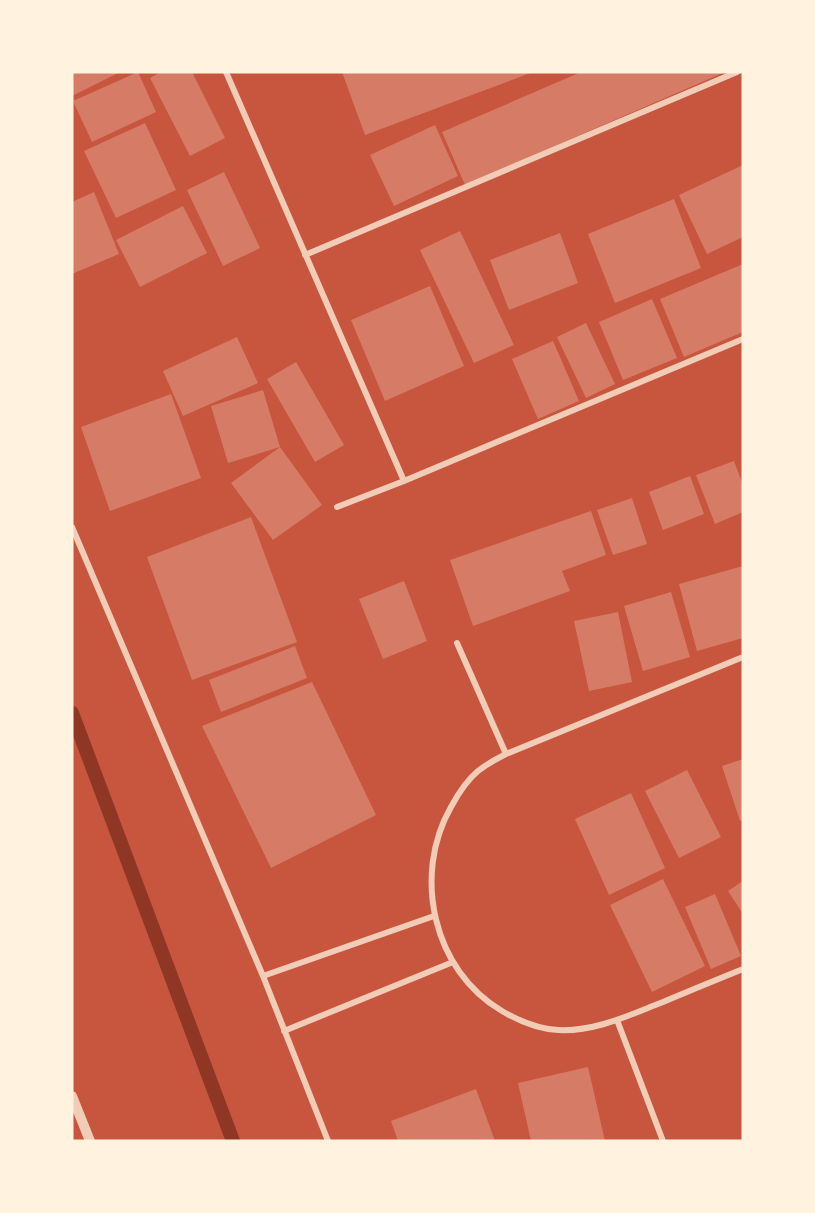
<svg xmlns="http://www.w3.org/2000/svg" width="815" height="1213" viewBox="0 0 815 1213" font-family="'Varela Round',sans-serif">
  <style>
    .lines { fill: none; stroke-linecap: round; stroke-linejoin: round }
    .stream { stroke: #8f3625; stroke-width: 14 }
    .building { fill: #d67c66 }
    .minor { stroke: #f1ccb7; stroke-width: 6 }
    .tertiary { stroke: #f1ccb7; stroke-width: 10 }
  </style>
  <rect width="100%" height="100%" fill="#c8553d"/>
  <g class="lines">
    <!-- stream -->
    <path class="stream" d="M72,713l161,428"/>
  </g>
  <!-- building -->
  <path class="building" d="M72,72h48l-48,24z
    M138,72l18,40 -64,30 -19,-41z
    M161,72h31l33,66 -35,18 -40,-78z
    M342,72h191l-168,63z
    M581,72h144l-260,113 -23,-53z
    M145,123l31,67 -60,28 -32,-67z
    M435,125l23,51 -64,30 -24,-51z
    M743,165v72l-36,17 -28,-59z
    M224,172l36,76 -37,18 -36,-76z
    M94,192l25,62 -47,20v-72z
    M674,199l27,69 -86,35 -27,-69z
    M183,206l24,47 -67,34 -24,-47z
    M460,231l54,114 -40,18 -54,-113z
    M560,233l18,50 -69,27 -19,-50z
    M743,264v68l-59,25 -24,-58z
    M430,286l34,80 -79,35 -34,-81z
    M652,299l25,59 -54,22 -24,-58z
    M586,323l29,61 -29,14 -29,-61z
    M237,337l21,46 -75,33 -20,-45z
    M553,341l26,60 -41,18 -26,-60z
    M296,362l48,83 -29,17 -48,-83z
    M263,390l17,57 -52,16 -17,-57z
    M171,394l30,84 -91,33 -29,-84z
    M280,447l42,58 -49,35 -42,-57z
    M734,461l9,24v27l-28,12 -19,-49z
    M690,476l14,38 -41,16 -14,-38z
    M632,498l15,46 -34,11 -16,-45z
    M591,511l15,44 -44,16 8,20 -97,35 -23,-66z
    M251,517l46,125 -105,38 -45,-123z
    M743,566v72l-46,13 -18,-67z
    M404,581l23,60 -44,18 -24,-60z
    M671,592l19,65 -47,14 -19,-65z
    M618,612l14,70 -43,9 -15,-70z
    M295,646l12,32 -86,34 -12,-32z
    M312,682l64,133 -105,53 -69,-142z
    M743,759v61l-3,1 -18,-55z
    M687,770l34,67 -42,21 -34,-67z
    M631,793l34,75 -56,27 -34,-76z
    M663,879l42,87 -53,26 -42,-87z
    M743,881v33l-15,-23z
    M715,894l26,62 -30,13 -26,-62z
    M588,1067l17,74h-74l-13,-58z
    M476,1089l19,52h-97l-7,-20z"/>
  <g class="lines">
    <!-- minor -->
    <path class="minor" d="M226,72l178,409
      M305,255l432,-183
      M337,507l67,-26 339,-142
      M72,527l191,449 65,165
      M457,643l49,111
      M743,657l-237,97c-10,5 -19,10 -28,17 -11,9 -20,23 -27,36 -39,68 -18,164 51,204 17,10 36,18 56,19 37,2 71,-15 105,-28 26,-11 53,-22 80,-33
      M263,976l171,-60
      M617,1020l46,121
      M284,1031l169,-69"/>
    <!-- tertiary -->
    <path class="tertiary" d="M72,1096l18,45"/>
  </g>
  <!-- border -->
  <rect width="815" height="1213" fill="none" stroke="#fff3e0" stroke-width="147"/>
</svg>
